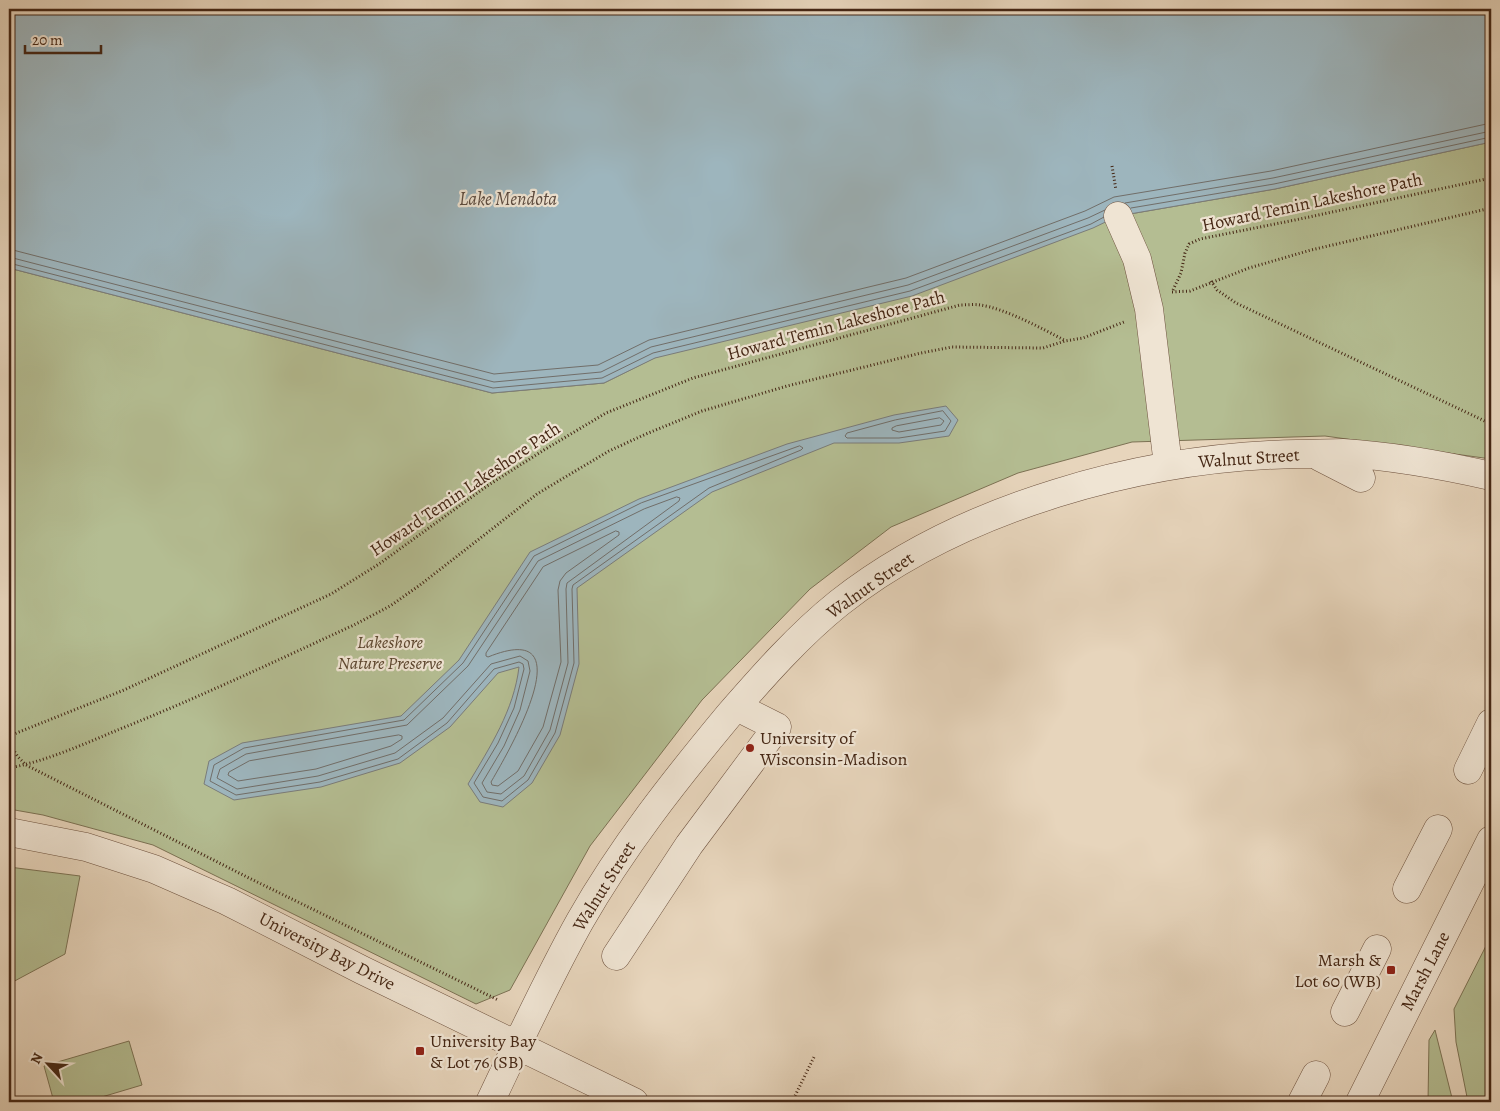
<svg xmlns="http://www.w3.org/2000/svg" width="1500" height="1111" viewBox="0 0 1500 1111" font-family="Alegreya,serif">
  <style>
    .green { fill: #b4bd92; stroke: #7c7254 }
    .water { fill: #9db5bd; stroke: #7a7c7a }
    .lines { fill: none; stroke-linecap: round; stroke-linejoin: round }
    .shore { stroke: #716e69; stroke-width: 1 }
    .minor-casing { stroke: #6e523f; stroke-width: 29 }
    .path { stroke: #452715; stroke-width: 3; stroke-dasharray: 1 2.5; stroke-linecap: butt }
    .minor { stroke: #efe4d3; stroke-width: 28 }
    .poi-dot { fill: #8f2418; stroke: #efe4d3; stroke-width: 2 }
    .labels { text-anchor: middle; dominant-baseline: central; stroke-width: 4.5; stroke-linejoin: round; paint-order: stroke }
    .street-label { font-size: 18px; fill: #452715; stroke: #efe4d3 }
    .park-label { font-size: 18px; font-style: italic; fill: #5b452e; stroke: #efe4d3 }
    .poi-label { font-size: 18px; fill: #452715; stroke: #efe4d3; text-anchor: start }
    .water-label { font-size: 19px; font-style: italic; fill: #5b4a3f; stroke: #efe4d3 }
  </style>
  <rect width="100%" height="100%" fill="#e7d5bc"/>
  <filter id="stains"><feTurbulence type="fractalNoise" baseFrequency=".004" numOctaves="4"/><feColorMatrix values="0 0 0 0 .2 0 0 0 0 .09 0 0 0 0 .02 0 0 0 .5 -.17"/></filter>
  <radialGradient id="worn" r=".72"><stop offset=".6" stop-color="#630" stop-opacity="0"/><stop offset="1" stop-color="#630" stop-opacity=".3"/></radialGradient>
  <!-- green -->
  <path class="green" d="M1491,142v317l-166,-23 -193,6 -114,31 -127,54 -81,62 -108,111 -112,146 -80,144 -34,14 -323,-159 -110,-30 -34,-6v-541l483,125 112,-10 50,-25 464,-142 157,-27z
    M9,867l71,9 -15,78 -56,30z
    M1491,936v166h-23l-12,-60 -2,-33z
    M1435,1030l18,72h-25l1,-62z
    M129,1041l13,44 -57,17h-31l-10,-36z"/>
  <!-- water -->
  <path class="water" d="M9,9h1482v133l-216,47 -157,27 -25,12 -181,68 -257,62 -51,25 -112,10 -483,-125z
    M946,406l12,14 -9,16 -50,7h-65l-122,49 -135,96 2,76 -19,71 -28,48 -29,24 -23,-5 -12,-18c22,-37 46,-74 51,-117l-21,6 -48,54 -50,36 -79,24 -87,13 -30,-16 5,-23 33,-18 159,-27 58,-56 71,-108 109,-53 148,-55 107,-29z"/>
  <g class="lines">
    <!-- shore -->
    <path class="shore" d="M1125,203l148,-25 218,-47
      M1131,208l143,-24 217,-47
      M9,249l485,125 104,-9 51,-25 257,-62 179,-67 29,-14 157,-26 220,-48
      M9,257l485,125 107,-10 50,-25 257,-62 180,-67 17,-8
      M9,263l484,125 109,-10 51,-25 257,-62 181,-67 13,-7
      M943,411l8,10 -6,10 -46,7h-52l-2,-2 2,-3 48,-13z
      M940,418l4,3 -3,4 -42,7 -7,-2v-2l4,-2z
      M800,446l3,2 -2,2 -92,38 -136,97 -1,4 2,74 -19,70 -27,47 -26,21 -19,-4 -9,-14 24,-40 16,-35 10,-39 -1,-5 -4,-2 -25,7 -47,54 -49,36 -78,23 -84,13 -26,-14 4,-16 30,-17 160,-28 59,-57 71,-107 107,-53z
      M677,497l3,1 -1,3 -112,82 -1,6 2,74 -18,67 -26,46 -23,18 -14,-2 -5,-9 22,-37 16,-36 10,-39 -2,-10 -8,-5 -29,8 -48,54 -48,35 -77,23 -81,13 -20,-11 3,-9 26,-15 161,-29 61,-59 70,-105 106,-52z
      M616,531l3,1v3l-53,38 -6,8 -2,9 3,72 -18,65 -25,44 -20,15 -6,-1 -1,-3c18,-31 96,-165 -3,-125l-2,-1v-3l57,-86z
      M399,735l3,1v3l-11,7 -75,23 -78,12 -10,-6 1,-3 20,-11z"/>
    <defs>
      <path id="minor" d="M1118,216l19,43 12,50 19,156
        M1320,457l41,21
        M1468,770l23,-47
        M9,832l77,15 68,22 73,32 135,69 272,132
        M1407,889l31,-60
        M616,956l73,-111 88,-118 -40,-20
        M1345,1012l32,-63
        M490,1102c29,-61 57,-122 90,-181 42,-74 95,-141 149,-206 34,-39 70,-80 110,-112 123,-97 304,-146 458,-149 15,0 31,-1 46,-1 50,3 99,12 148,23
        M1302,1102l14,-27
        M1360,1102l131,-262"/>
    </defs>
    <!-- minor casing -->
    <use href="#minor" class="minor-casing"/>
    <!-- path -->
    <path class="path" d="M1112,166l4,24
      M1211,281l6,9 19,13 255,121
      M1173,290l8,-17 4,-20 4,-9 11,-5 95,-19 196,-42
      M1172,292l18,-1 59,-23 62,-18 180,-42
      M9,736l115,-46 207,-96 48,-30 108,-78 57,-36 62,-37 87,-35 267,-73c7,0 14,-1 20,0 24,3 63,24 84,35
      M9,743l9,14 8,8 223,113 249,122
      M9,768c38,-7 75,-24 111,-39 80,-32 158,-69 236,-105l34,-18 30,-21 117,-91 35,-21 37,-22 37,-17 56,-23 85,-25 134,-33 31,-6 91,1 22,-7 18,-3 41,-16
      M792,1102l22,-45"/>
    <!-- minor -->
    <use href="#minor" class="minor"/>
  </g>
  <!-- markers -->
  <g class="poi-dot">
    <circle cx="750" cy="748" r="5"/>
    <rect x="1386" y="965" width="10" height="10" rx="2.5"/>
    <rect x="415" y="1046" width="10" height="10" rx="2.5"/>
  </g>
  <g class="labels">
    <!-- street labels -->
    <g class="street-label">
      <text transform="translate(1312 202) rotate(-12)">Howard Temin Lakeshore Path</text>
      <text transform="translate(836 325) rotate(-15)">Howard Temin Lakeshore Path</text>
      <text transform="translate(1249 458) rotate(-4)">Walnut Street</text>
      <text transform="translate(465 489) rotate(-34)">Howard Temin Lakeshore Path</text>
      <text transform="translate(870 585) rotate(-35)">Walnut Street</text>
      <text transform="translate(604 886) rotate(-58)">Walnut Street</text>
      <text transform="translate(327 951) rotate(27)">University Bay Drive</text>
      <text transform="translate(1425 971) rotate(-63)">Marsh Lane</text>
    </g>
    <!-- park labels -->
    <g class="park-label">
      <text x="390" y="642">Lakeshore<tspan x="390" dy="21">Nature Preserve</tspan></text>
    </g>
    <!-- poi labels -->
    <g class="poi-label">
      <text x="760" y="738">University of<tspan x="760" dy="21">Wisconsin-Madison</tspan></text>
      <text x="1381" y="960" text-anchor="end">Marsh &amp;<tspan x="1381" dy="21">Lot 60 (WB)</tspan></text>
      <text x="430" y="1041">University Bay<tspan x="430" dy="21">&amp; Lot 76 (SB)</tspan></text>
    </g>
    <!-- water labels -->
    <g class="water-label">
      <text x="508" y="199">Lake Mendota</text>
    </g>
  </g>
  <!-- margin -->
  <rect width="1500" height="1111" fill="none" stroke="#e7d5bc" stroke-width="30"/>
  <rect x="10" y="10" width="1480" height="1091" fill="none" stroke="#452715" stroke-width="2.5"/>
  <rect x="15" y="15" width="1470" height="1081" fill="none" stroke="#452715"/>
  <!-- north arrow -->
  <g transform="translate(48 1064) rotate(296)" stroke="#efe4d3" stroke-width="4" paint-order="stroke">
  <path d="M0-4L9 19L0 12L-9 19Z" fill="#452715"/>
  <text y="-8" font-size="14" font-weight="bold" text-anchor="middle" fill="#452715">N</text>
  </g>
  <!-- scale -->
  <path d="M25 45v8h76v-8" fill="none" stroke="#452715" stroke-width="2.5"/>
  <text x="32" y="45" font-size="15" fill="#452715" stroke="#efe4d3" stroke-width="4" paint-order="stroke">20 m</text>
  <rect width="100%" height="100%" filter="url(#stains)"/>
  <rect width="100%" height="100%" fill="url(#worn)"/>
</svg>
